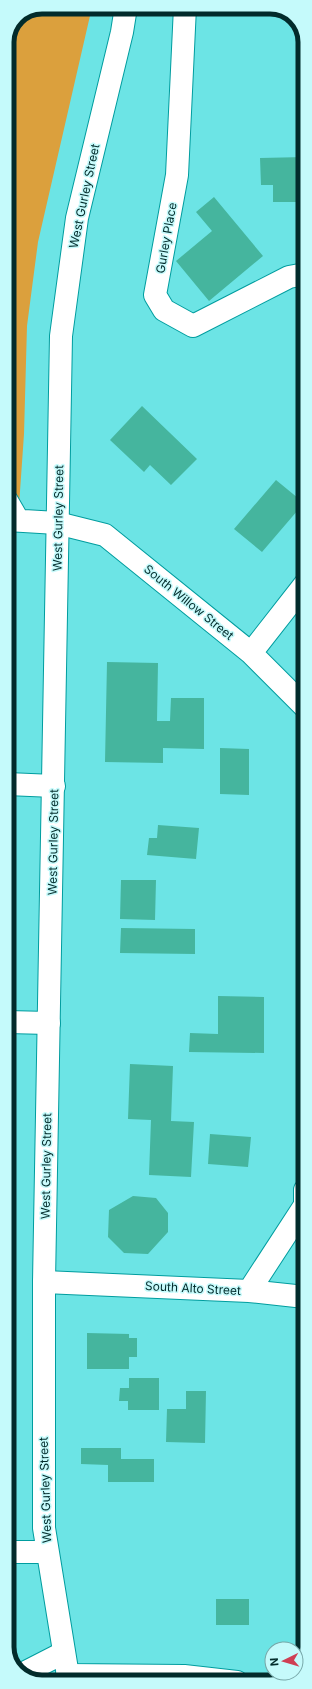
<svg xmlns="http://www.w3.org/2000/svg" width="312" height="1689" viewBox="0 0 312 1689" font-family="Inter,sans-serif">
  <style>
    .green { fill: #dba03d }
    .building { fill: #45b59e }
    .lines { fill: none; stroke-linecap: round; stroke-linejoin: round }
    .minor-casing { stroke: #009d9f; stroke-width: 24 }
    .major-casing { stroke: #009d9f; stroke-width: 24 }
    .minor { stroke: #fff; stroke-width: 22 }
    .major { stroke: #fff; stroke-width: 22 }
    .labels { text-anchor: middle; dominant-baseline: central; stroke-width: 3; stroke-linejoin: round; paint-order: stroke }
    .street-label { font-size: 12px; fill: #022b2b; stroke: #c5fafb }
    .rim { fill: none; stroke: #022b2b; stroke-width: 5 }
  </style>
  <rect width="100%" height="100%" fill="#6ce4e5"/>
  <!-- green -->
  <path class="green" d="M42,7h50l-54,235 -11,84 -3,108 -6,86 -11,-19v-459l11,-25z"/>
  <!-- building -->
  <path class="building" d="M305,157v45h-32v-17h-12l-1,-27z
    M214,197l49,59 -54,45 -33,-40 36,-30 -16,-19z
    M142,406l55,53 -26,26 -21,-20 -6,7 -34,-32z
    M276,480l28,23 -42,49 -28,-23z
    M107,662l51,1 -1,58h13l1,-23h33v51l-41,-1v15l-58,-1z
    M220,748l29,1v46l-29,-1z
    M158,825l41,3 -3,31 -49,-4 2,-17h8z
    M121,880h35l-1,40 -35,-1z
    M121,928l74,1v25l-75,-1z
    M218,996l46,1v56l-75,-1 1,-19 28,1z
    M130,1064l43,2 -2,55 23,1 -3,55 -42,-2 2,-55 -23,-1z
    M210,1134l41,3 -3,30 -40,-3z
    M133,1196l23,2 12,15v19l-20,22 -24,-1 -16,-16 1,-27z
    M87,1333l42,1v4h8v19h-8v12h-42z
    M129,1378h30v32h-31v-9h-9l1,-13h9z
    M186,1391h20l-1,52 -39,-1 1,-33h19z
    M81,1448h40v11h33v23h-46v-17l-27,-1z
    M216,1599h33v26h-33z"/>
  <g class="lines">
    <defs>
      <path id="minor" d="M185,7l-8,168 -22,120 9,15 29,16 96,-49 16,-3
        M7,501l11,19
        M7,520l50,3 48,12 146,118 54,54
        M251,653l54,-69
        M7,784l47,2
        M7,1022l42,1
        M44,1282l205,9 56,-86v-15
        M249,1291l56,6
        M7,1552h40
        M22,1674l41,-21
        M67,1675l117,1 53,6"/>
      <path id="major" d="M69,1682l-25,-154v-246l17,-946 16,-118 45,-186 4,-25"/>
    </defs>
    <!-- minor casing -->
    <use href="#minor" class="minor-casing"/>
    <!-- major casing -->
    <use href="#major" class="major-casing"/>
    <!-- minor -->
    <use href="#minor" class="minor"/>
    <!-- major -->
    <use href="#major" class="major"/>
  </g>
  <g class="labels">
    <!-- street labels -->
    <g class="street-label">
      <text transform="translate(84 196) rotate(-78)">West Gurley Street</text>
      <text transform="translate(166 238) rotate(-80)">Gurley Place</text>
      <text transform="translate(58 518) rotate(-89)">West Gurley Street</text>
      <text transform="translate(189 602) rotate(39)">South Willow Street</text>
      <text transform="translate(53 842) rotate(-89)">West Gurley Street</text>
      <text transform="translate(46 1166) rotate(-89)">West Gurley Street</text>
      <text transform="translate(193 1288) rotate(3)">South Alto Street</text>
      <text transform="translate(45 1490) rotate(-92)">West Gurley Street</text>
    </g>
  </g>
  <!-- crop -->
  <path d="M0 0H312V1689H0ZM42 14H270A28 28 0 0 1 298 42V1647A28 28 0 0 1 270 1675H42A28 28 0 0 1 14 1647V42A28 28 0 0 1 42 14Z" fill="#c5fafb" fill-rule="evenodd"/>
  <path class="rim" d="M42 14H270A28 28 0 0 1 298 42V1647A28 28 0 0 1 270 1675H42A28 28 0 0 1 14 1647V42A28 28 0 0 1 42 14Z"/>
  <!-- north arrow -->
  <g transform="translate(284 1661) rotate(265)"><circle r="19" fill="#c5fafb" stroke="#77a7a8"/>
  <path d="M0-3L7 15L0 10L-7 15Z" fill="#cf3f54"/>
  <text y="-6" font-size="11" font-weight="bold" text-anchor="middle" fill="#022b2b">N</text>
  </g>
</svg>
